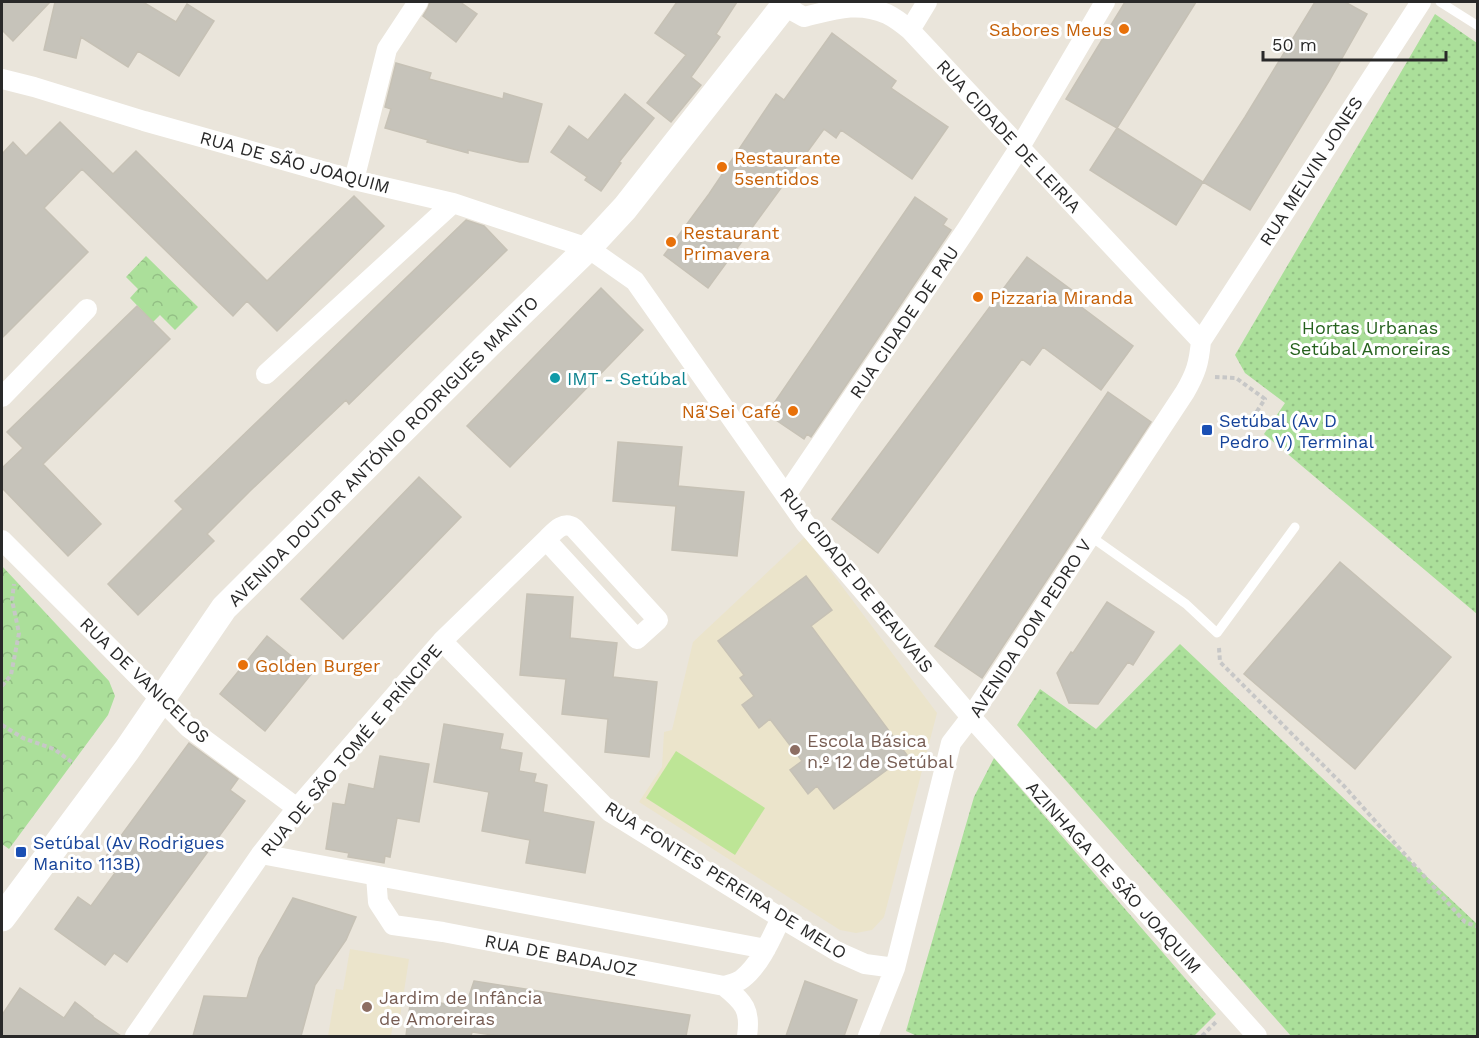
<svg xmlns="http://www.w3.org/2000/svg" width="1479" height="1038" viewBox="0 0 1479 1038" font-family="'Work Sans',sans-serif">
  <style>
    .education { fill: #ebe4cb }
    .grass { fill: url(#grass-dots) }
    .park { fill: url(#park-crowns) }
    .pitch { fill: #bde596 }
    .building { fill: #c6c3ba; stroke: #c6c1b5; stroke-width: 1.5 }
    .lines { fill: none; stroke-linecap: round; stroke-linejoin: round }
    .path { stroke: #c7c7c7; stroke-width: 4; stroke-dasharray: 4.5 3; stroke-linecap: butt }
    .lane { stroke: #fff; stroke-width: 9 }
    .street { stroke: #fff; stroke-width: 20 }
    .secondary { stroke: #fff; stroke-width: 27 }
    .food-dot { fill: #e8710a; stroke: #fff; stroke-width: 2 }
    .culture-dot { fill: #0f9aa8; stroke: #fff; stroke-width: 2 }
    .transit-dot { fill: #1a4fb4; stroke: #fff; stroke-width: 2 }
    .education-dot { fill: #8d6e63; stroke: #fff; stroke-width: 2 }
    .labels { text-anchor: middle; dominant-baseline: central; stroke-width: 6; stroke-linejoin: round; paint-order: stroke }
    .food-label { font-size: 18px; fill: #c56008; stroke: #fff; text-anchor: start }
    .street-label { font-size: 18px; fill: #292929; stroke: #fff }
    .park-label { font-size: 18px; fill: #25611d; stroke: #fff }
    .culture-label { font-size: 18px; fill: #0d838f; stroke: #fff; text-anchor: start }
    .transit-label { font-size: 18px; fill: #164399; stroke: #fff; text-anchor: start }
    .education-label { font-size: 18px; fill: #785e54; stroke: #fff; text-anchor: start }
  </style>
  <defs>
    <pattern id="grass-dots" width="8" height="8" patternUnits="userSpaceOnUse" patternTransform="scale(1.5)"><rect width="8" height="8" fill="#abdf9a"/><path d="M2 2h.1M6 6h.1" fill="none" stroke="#93bf85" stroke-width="1.8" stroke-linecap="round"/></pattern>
    <pattern id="park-crowns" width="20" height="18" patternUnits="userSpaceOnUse" patternTransform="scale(1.5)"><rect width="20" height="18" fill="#abdf9a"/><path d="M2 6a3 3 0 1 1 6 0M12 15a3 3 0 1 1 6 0" fill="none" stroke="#93bf85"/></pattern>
  </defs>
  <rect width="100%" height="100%" fill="#eae5db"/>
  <!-- education -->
  <path class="education" d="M805,537l132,176 -53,204 -12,13 -16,3 -16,-3 -201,-128 23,-35 2,-35 8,-2 21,-88z
    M350,949l59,10 -10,65h-6l-2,12h-63l8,-47 7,1z"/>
  <!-- grass -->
  <path class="grass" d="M1435,14l42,29v571l-213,-180 21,-31 -40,-30 -10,-18z
    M1180,644l297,280v112h-186l-274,-311 23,-36 56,40z
    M994,758l222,256 -22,22h-277l-11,-5 68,-234z"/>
  <!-- park -->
  <path class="park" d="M146,256l52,51 -23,23 -15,-15 -7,7 -23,-24 8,-9 -12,-12z
    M2,566l107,115 6,15 -7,19 -99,134 -7,-5z"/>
  <!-- pitch -->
  <path class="pitch" d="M676,751l89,57 -30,47 -89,-57z"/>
  <!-- building -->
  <path class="building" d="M2,2h48l-37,39 -11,-11z
    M55,2h88l33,20 11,-18 27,17 -35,55 -41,-25 -10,16 -47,-30 -5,21 -32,-8z
    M430,2h30l17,12 -21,28 -33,-26 5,-8z
    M677,2h60l-21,32 4,3 -29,40 10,8 -30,37 -24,-19 39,-48 -31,-22z
    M1125,2h71l-79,126 -51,-29z
    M1315,2h30l22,12 -38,67 -79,129 -47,-28 42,-65z
    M832,33l64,48 -5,7 57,39 -36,52 -71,-49 -5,8 -12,-9 -116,159 -44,-33 45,-61 67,-100 8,6z
    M396,63l35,10 -2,6 74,20 1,-6 38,11 -14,58h-8l-52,-12v3l-41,-11 1,-2 -43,-12 6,-19 -6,-2z
    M625,94l29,24 -35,44 2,1 -20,28 -16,-11 2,-3 -36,-25 18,-26 19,14z
    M60,122l53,52 23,-23 131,130 87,-85 30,30 -107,105 -30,-30 -14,15 -151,-147 -38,39 44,44 -86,86v-184l11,-12 13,14z
    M1117,128l86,54 -27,43 -86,-55z
    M915,197l32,22 -4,6 8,5 -140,207 -4,-3 -3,5 -31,-21 3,-5 -6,-4z
    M466,220l18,6 23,24 -158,154 -3,-4 -96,91 -43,43 7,7 -76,74 -30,-31 75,-75 -8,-8z
    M1027,257l54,40 -5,6 57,43 -32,44 -58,-43 -13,18 -8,-6 -144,194 -46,-34z
    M601,288l42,42 -133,137 -43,-41z
    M137,306l33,33 -127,125 58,60 -33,32 -66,-68v-20l21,-20 -16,-16z
    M1108,392l43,30 -169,256 -47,-32z
    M618,442l64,5 -4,39 66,6 -7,64 -65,-6 4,-44 -63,-5z
    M419,477l42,40 -118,122 -42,-40z
    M1340,562l111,95 -96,112 -111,-95z
    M806,576l26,34 -21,16 96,129 -73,54 -17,-23 -9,8 -18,-24 12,-9 -32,-42 -11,9 -17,-23 12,-9 -14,-18 4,-3 -26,-34z
    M527,594l46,3 -3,41 47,5 -4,34 44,5 -8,75 -44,-5 3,-33 -46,-5 4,-35 -46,-4z
    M1107,602l47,30 -21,33 -5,-3 -30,42 -29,-1 -12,-30 14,-21 2,1z
    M267,636l45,37 -47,58 -45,-37z
    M444,724l59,10 -3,15 22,4 -3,18 17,3 -2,8 13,3 -4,27 51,10 -9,51 -59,-10 4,-23 -48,-9 7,-39 -55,-10z
    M189,743l49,36 -8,11 15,11 -118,161 -13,-9 -9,12 -50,-36 23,-32 13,9 24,-33 -14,-10z
    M380,756l49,8 -10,58 -22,-4 -7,39 -5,-1 -1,7 -36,-6 1,-4 -23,-4 7,-46 12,2 4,-21 25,5z
    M293,898l63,19 -10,23 -31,45 -14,51h-108l11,-40 43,2 12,-40z
    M474,981l216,34 -4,21h-186l-28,-4 -1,4h-65l5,-39 54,11z
    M805,981l52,19 -13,36h-58z
    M20,988l44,30 11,-16 18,14v1l28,19h-119v-21z"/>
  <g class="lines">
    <!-- path -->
    <path class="path" d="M1215,377l21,1 29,21 -13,20
      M1219,648l1,14 124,124 121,136 13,5
      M2,686l9,-11 8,-42 -7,-33 2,-16
      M2,725l21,13 31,11 19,14
      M1202,1036l15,-15"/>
    <!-- lane -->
    <path class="lane" d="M1440,2l38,24
      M1090,536l96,68 31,29 78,-106"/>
    <!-- street -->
    <path class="street" d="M784,6l20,11c29,-7 53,-16 83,-3 8,4 16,10 23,16l291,311
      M910,30l17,-28
      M2,79l32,8 110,34 210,59 99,23 135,45 47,33 170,242 166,194 286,319
      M354,180l33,-131 31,-47
      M266,374l187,-171
      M2,397l85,-88
      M786,495l180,-265 54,-83 85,-145
      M2,540l108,108 79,80 108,80
      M442,641l168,171 171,106 57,34 27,12 30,4
      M261,854l505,95
      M376,876l2,26 15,23 50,7 281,54c6,-2 13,-3 18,-7 18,-14 29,-40 39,-61
      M724,986c20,16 27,24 23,50
      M135,1036l126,-182 36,-46 145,-167 104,-101c8,-8 17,-20 28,-12l84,92 -21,19 -91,-99
      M868,1036l27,-68 56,-225 20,-26 214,-325c11,-19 14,-29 16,-51l220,-339"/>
    <!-- secondary -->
    <path class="secondary" d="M2,918l125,-168 97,-142 264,-263 100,-97 37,-40 162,-206"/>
  </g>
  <!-- markers -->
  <g class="food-dot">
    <circle cx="1124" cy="29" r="6"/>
    <circle cx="722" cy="167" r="6"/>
    <circle cx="671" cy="242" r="6"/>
    <circle cx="978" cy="297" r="6"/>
    <circle cx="793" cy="411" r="6"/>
    <circle cx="243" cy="665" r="6"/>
  </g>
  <circle class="culture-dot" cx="555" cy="378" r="6"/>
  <g class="transit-dot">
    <rect x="1201" y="424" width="12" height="12" rx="3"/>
    <rect x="15" y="846" width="12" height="12" rx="3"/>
  </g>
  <g class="education-dot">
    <circle cx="795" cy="750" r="6"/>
    <circle cx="367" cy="1007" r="6"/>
  </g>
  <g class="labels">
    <!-- food labels -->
    <g class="food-label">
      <text x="1112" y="29" text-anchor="end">Sabores Meus</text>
      <text x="734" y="157">Restaurante<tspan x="734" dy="21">5sentidos</tspan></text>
      <text x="683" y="232">Restaurant<tspan x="683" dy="21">Primavera</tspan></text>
      <text x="990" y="297">Pizzaria Miranda</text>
      <text x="781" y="411" text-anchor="end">Nã'Sei Café</text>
      <text x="255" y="665">Golden Burger</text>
    </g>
    <!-- street labels -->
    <g class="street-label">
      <text transform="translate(1009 136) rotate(47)">RUA CIDADE DE LEIRIA</text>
      <text transform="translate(295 162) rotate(15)">RUA DE SÃO JOAQUIM</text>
      <text transform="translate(1311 171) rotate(-57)">RUA MELVIN JONES</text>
      <text transform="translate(904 322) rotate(-56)">RUA CIDADE DE PAU</text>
      <text transform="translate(383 451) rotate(-45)">AVENIDA DOUTOR ANTÓNIO RODRIGUES MANITO</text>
      <text transform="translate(857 580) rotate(51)">RUA CIDADE DE BEAUVAIS</text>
      <text transform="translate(1030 628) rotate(-57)">AVENIDA DOM PEDRO V</text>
      <text transform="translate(145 680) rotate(44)">RUA DE VANICELOS</text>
      <text transform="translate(351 750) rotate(-50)">RUA DE SÃO TOMÉ E PRÍNCIPE</text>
      <text transform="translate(1114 877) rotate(48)">AZINHAGA DE SÃO JOAQUIM</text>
      <text transform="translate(726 880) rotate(32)">RUA FONTES PEREIRA DE MELO</text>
      <text transform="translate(561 955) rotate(11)">RUA DE BADAJOZ</text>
    </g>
    <!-- park labels -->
    <g class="park-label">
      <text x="1370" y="327">Hortas Urbanas<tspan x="1370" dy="21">Setúbal Amoreiras</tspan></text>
    </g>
    <!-- culture labels -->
    <g class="culture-label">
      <text x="567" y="378">IMT - Setúbal</text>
    </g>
    <!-- transit labels -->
    <g class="transit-label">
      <text x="1219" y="420">Setúbal (Av D<tspan x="1219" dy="21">Pedro V) Terminal</tspan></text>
      <text x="33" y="842">Setúbal (Av Rodrigues<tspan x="33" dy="21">Manito 113B)</tspan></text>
    </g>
    <!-- education labels -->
    <g class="education-label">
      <text x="807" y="740">Escola Básica<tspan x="807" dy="21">n.º 12 de Setúbal</tspan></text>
      <text x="379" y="997">Jardim de Infância<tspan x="379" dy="21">de Amoreiras</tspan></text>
    </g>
  </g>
  <!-- border -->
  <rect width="1479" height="1038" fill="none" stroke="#292929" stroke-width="6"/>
  <!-- scale -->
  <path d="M1263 51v9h183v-9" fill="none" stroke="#292929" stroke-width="3"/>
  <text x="1272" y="51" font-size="18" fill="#292929" stroke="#ffffff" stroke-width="4.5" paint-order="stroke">50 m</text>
</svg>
